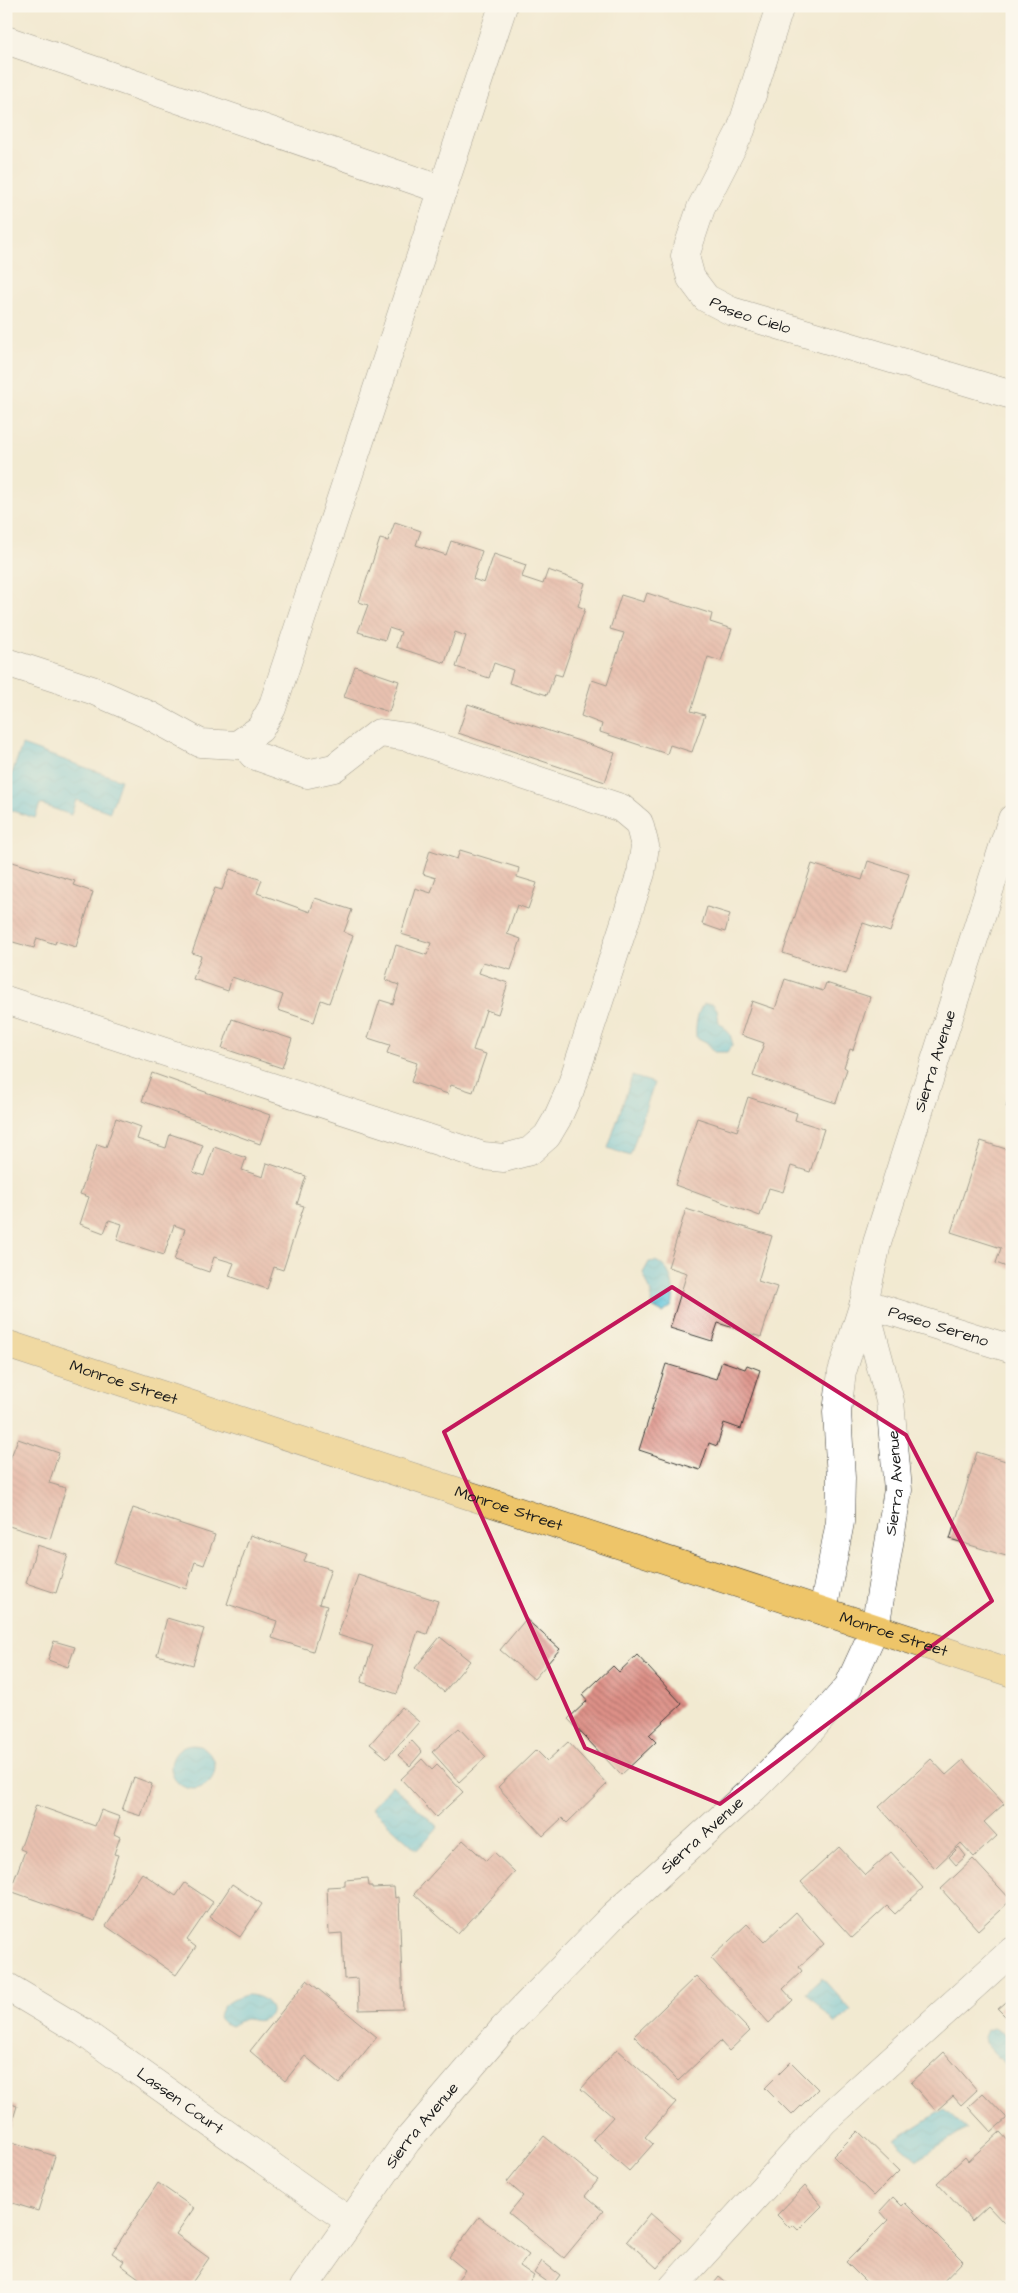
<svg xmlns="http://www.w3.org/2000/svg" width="1018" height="2293" viewBox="0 0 1018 2293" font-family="'Architects Daughter',sans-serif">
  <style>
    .water { fill: url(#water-waves); stroke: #3c707b }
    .building { fill: url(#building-back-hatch) }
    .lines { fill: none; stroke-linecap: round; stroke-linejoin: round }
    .minor-casing { stroke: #3c3b37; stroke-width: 29 }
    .major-casing { stroke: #3c3b37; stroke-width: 29 }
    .minor { stroke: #fff; stroke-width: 28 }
    .major { stroke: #eec569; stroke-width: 28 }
    .marked { fill: none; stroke: #c2185b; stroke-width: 4; stroke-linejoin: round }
    .labels { text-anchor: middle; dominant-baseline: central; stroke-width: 4.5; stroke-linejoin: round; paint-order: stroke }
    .street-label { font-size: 16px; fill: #1c1c1c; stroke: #fbf7ec }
  </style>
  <defs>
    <pattern id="water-waves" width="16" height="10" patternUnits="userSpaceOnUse" patternTransform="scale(1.25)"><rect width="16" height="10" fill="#5dc3da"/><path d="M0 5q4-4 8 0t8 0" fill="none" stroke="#50a7ba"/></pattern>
    <pattern id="building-back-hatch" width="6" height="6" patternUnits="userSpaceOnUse" patternTransform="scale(1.25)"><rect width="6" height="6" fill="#dd9087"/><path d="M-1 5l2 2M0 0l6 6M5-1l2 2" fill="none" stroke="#b2756e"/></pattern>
  </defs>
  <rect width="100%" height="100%" fill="#fbf7ec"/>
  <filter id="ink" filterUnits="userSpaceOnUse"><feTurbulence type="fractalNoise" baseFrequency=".02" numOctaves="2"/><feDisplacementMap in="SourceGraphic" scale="10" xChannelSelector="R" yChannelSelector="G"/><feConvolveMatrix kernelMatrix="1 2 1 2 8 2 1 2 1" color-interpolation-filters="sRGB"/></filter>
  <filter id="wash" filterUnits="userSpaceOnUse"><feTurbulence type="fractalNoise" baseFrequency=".0096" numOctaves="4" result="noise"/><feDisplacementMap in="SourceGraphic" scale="20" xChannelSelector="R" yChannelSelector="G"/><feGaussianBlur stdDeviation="1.12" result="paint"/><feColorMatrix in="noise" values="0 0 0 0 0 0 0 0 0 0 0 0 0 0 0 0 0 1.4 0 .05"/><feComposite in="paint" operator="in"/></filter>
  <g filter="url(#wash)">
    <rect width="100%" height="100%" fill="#f2ead1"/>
    <!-- water -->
    <path class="water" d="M22,745l99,35 -11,32 -34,-12 -5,15 -31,-11 -5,14 -29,-9v-19z
      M704,1004h9l4,5 2,13 11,12 3,11 -6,7h-12l-9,-10 -10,-5c-1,-9 1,-27 8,-33z
      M632,1076l22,7 -24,73 -22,-8z
      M655,1261c17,6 21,29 17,45l-9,7 -11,-6 -1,-15 -8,-19 6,-11z
      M171 1767a22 22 0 1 1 44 0a22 22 0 1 1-44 0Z
      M392,1785l46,42 -21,23 -46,-42z
      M822,1978l29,32 -16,14 -29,-32z
      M246,1995c23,-1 35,20 15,25 -5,2 -11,-1 -16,-1 -4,1 -10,5 -14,7l-7,-3 -5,-5c1,-15 14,-19 27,-23z
      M993,2028l19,10v34l-27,-29 -1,-6 3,-7z
      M944,2109l23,20 -50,31 -22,-20z"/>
    <g id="blocks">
      <!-- building -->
      <path class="building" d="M395,522l26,9 -5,14 30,10 5,-14 31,10 -9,28 11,4 10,-29 32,11 -4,12 21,7 5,-14 37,13 -7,23 7,3 -23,67 -7,-2 -8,21 -38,-12 4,-13 -19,-7 -5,15 -33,-11 10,-31 -11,-4 -10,31 -49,-16 5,-15 -12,-4 -4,12 -27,-8 10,-27 -9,-3 21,-63 8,2z
        M647,593l65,21 -2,8 22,7 -11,32 -13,-4 -17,54 14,4 -13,37 -22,-7 -3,9 -67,-22 2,-8 -21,-8 11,-36 15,5 17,-52 -14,-4 11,-34 23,7z
        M355,666l44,15 -10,31 -45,-15z
        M468,704l147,49 -10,29 -147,-49z
        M430,850l27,9 3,-9 59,18 -2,9 20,6 -9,26 -11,-4 -10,29 14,5 -10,31 -28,-8 -4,11 29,10 -10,31 -12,-4 -13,40 13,4 -13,38 -22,-7 -3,9 -37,-12 6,-19 -30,-10 3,-8 -22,-7 12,-38 13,4 6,-19 -14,-5 11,-35 31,10 4,-12 -30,-9 14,-46 16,5 5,-15 -13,-4z
        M6,860l69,21 -2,4 20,7 -17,55 -20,-6 -1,3 -18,-6 -3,10 -28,-8z
        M868,861l41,13 -19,58 -27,-9 -17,51 -63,-21 29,-89 50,16z
        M230,869l32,11 -5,13 53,19 5,-14 37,12 -8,22 9,4 -24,67 -8,-3 -7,22 -36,-12 5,-15 -51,-18 -4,14 -35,-12 8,-23 -9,-3 23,-65 7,2z
        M707,907l23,7 -5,18 -23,-8z
        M785,979l38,12 3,-8 44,14 -17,53 -3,-1 -6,18 3,2 -11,34 -83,-27 11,-33 -23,-8 11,-34 23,8z
        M232,1019l60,20 -10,29 -60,-20z
        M152,1073l118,42 -10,29 -118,-43z
        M1011,1090h1v19l-6,-2z
        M748,1097l49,16 -2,7 29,9 -14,43 -19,-6 -8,26 -14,-4 -9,28 -85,-31 22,-67 40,13z
        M116,1118l25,9 -4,12 29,9 4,-14 33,11 -10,27 11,4 10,-29 32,11 -4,12 21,7 4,-14 39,13 -9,28 7,2 -21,64 -9,-3 -7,22 -38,-13 5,-13 -20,-6 -5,15 -35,-12 11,-31 -11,-4 -10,30 -47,-15 5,-16 -13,-4 -5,13 -24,-9 9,-27 -9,-3 17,-50 9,3z
        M981,1141l31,10v118l-16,-6 5,-15 -50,-16z
        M686,1209l86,27 -14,45 19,6 -16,50 -43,-14 -6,18 -42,-13 17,-55 -19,-6z
        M722,1361l23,8 2,-4 13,5 -19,59 -17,-6 -7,23 -8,-3 -9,27 -61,-20 27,-86 50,15z
        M18,1439l41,14 -10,30 17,5 -16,51 -44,-14v-56z
        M977,1452l35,11v90l-4,-2 -2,5 -56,-17z
        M133,1508l82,27 -11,30 -9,-3 -9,27 -72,-25z
        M250,1535l57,19 -3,7 27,8 -12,35 8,2 -14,45 -41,-13 5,-17 -50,-17z
        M37,1545l31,10 -12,38 -30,-10z
        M358,1575l80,26 -11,33 -9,-3 -21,63 -36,-12 12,-36 -35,-11z
        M167,1618l37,11 -11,36 -36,-10z
        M526,1619l34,30 -26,30 -34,-29z
        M440,1637l30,24 -26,31 -29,-24z
        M54,1641l21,6 -7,20 -20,-7z
        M637,1655l45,49 -33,31 7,7 -35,33 -53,-56 19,-18 -5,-6 31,-29 6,6z
        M402,1707l17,15 -32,36 -17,-14z
        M459,1728l27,29 -27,25 -27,-30z
        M412,1741l10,11 -12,14 -12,-11z
        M568,1742l39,42 -40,39 -5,-5 -19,18 -45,-49 38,-37 11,11z
        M422,1759l10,11 5,-5 26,27 -27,25 -35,-38z
        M931,1759l15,16 17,-15 41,44 -20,18 13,14 -23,21 -13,-14 -26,25 -56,-61z
        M134,1777l18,7 -11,32 -19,-6z
        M36,1805l59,21 6,-16 19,7 -6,17 6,3 -6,17 4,1 -23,66 -85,-30 15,-40 -5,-2z
        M463,1840l23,21 8,-9 21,20 -57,62 -44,-40z
        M839,1847l26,28 26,-23 32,36 -28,26 -8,-8 -35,32 -51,-56z
        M959,1847l7,9 -10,9 -7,-8z
        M973,1859l38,41 -33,30 -37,-41z
        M142,1873l34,23 9,-13 28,19 -26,38 9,7 -20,28 -70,-49z
        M368,1878l1,8h3v2l22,-1 1,11 4,-1 4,112 -44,1 -1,-32 -14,1 -2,-46 -13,1 -2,-47 18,-1v-6z
        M232,1884l30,20 -22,33 -30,-20z
        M796,1912l28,32 -25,23 3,4 -19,18 10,11 -24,23 -58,-65 36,-34 17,18z
        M696,1976l54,55 -21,20 -9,-10 -42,40 -44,-45z
        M307,1980l70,57 -38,47 -34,-28 -20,25 -35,-30z
        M1012,1997v26l-14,-14z
        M617,2049l59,53 -31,35 8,7 -24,27 -36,-32 20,-22 -32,-28z
        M944,2052l33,38 -16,15 -8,-9 -17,15 -25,-28z
        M791,2062l27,27 -26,26 -27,-27z
        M983,2093l24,25 -16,14 -23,-25z
        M6,2102l11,4 -10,33h-1z
        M858,2131l41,40 -25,25 -41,-40z
        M1000,2132l12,13v70l-8,8 -16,-17 -16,15 -35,-38 28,-26 3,4z
        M544,2136l54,44 -13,16 18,15 -39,47 -55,-45 14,-17 -16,-14z
        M6,2140l49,16 -17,55 -32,-10z
        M158,2183l36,25 -18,26 33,24 -20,29h-38l-30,-22 3,-4 -12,-8z
        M805,2186l17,20 -24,24 -5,-5 -3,3 -13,-13z
        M893,2197l9,9 3,-3 58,58 -25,26h-67l-25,-25 42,-42 -8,-9z
        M650,2213l31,27 -24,28 -30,-27z
        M479,2217l50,38 -9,11 14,10 -8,11h-74l13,-17 -16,-13z
        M542,2261l18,14 -8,11 -18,-13z
        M719,2277l12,10h-20z"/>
    </g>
  </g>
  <g filter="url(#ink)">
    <use href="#blocks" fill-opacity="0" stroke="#3c3b37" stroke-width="1"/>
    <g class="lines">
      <defs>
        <g id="minor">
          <path id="s1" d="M780,6l-39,124 -40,78 -16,48 6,22 15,20 25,13 281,84"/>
          <path d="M6,40l437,150"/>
          <path d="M6,662l86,28 57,25 51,28 37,2 23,-16 12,-21 231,-702"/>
          <path d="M6,1000l477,156 21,2 26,-7 17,-15 10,-17 13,-29 71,-217 4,-27 -6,-23 -18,-15 -213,-71 -29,-4 -45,35 -27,6 -54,-19 -10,-13"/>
          <path id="s2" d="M864,1303l148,46"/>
          <path id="s3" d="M823,1611l17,-89 1,-44 -4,-66 5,-40 22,-69 13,-60 135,-424"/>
          <path id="s4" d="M6,1986l77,46 266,189"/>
          <path id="s5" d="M304,2287l103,-146 97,-113 109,-112 140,-127 50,-50 45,-52 27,-59 23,-138 -8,-89 -26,-98"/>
          <path d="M673,2287l151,-166 188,-170"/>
        </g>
        <g id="major">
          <path id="s6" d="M6,1344l1006,329"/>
        </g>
      </defs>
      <!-- minor casing -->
      <use href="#minor" class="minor-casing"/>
      <!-- major casing -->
      <use href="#major" class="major-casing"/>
      <!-- minor -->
      <use href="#minor" class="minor"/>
      <!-- major -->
      <use href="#major" class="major"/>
    </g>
  </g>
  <!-- marked area -->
  <path d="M0 0H1018V2293H0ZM672,1287l234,148 86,166 -272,203 -135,-56 -141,-316z" fill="#f2ead1" fill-opacity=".55" fill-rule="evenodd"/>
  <path class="marked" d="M672,1287l234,148 86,166 -272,203 -135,-56 -141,-316z"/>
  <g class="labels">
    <!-- street labels -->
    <g class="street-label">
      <text stroke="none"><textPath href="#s1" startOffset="364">Paseo Cielo</textPath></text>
      <text stroke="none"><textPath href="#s3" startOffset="566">Sierra Avenue</textPath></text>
      <text stroke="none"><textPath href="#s2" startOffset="78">Paseo Sereno</textPath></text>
      <text stroke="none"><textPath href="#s6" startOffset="124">Monroe Street</textPath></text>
      <text stroke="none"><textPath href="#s5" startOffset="1024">Sierra Avenue</textPath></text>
      <text stroke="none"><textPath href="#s6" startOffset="529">Monroe Street</textPath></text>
      <text stroke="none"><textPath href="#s6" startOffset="934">Monroe Street</textPath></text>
      <text stroke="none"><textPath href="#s5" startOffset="604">Sierra Avenue</textPath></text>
      <text stroke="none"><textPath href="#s4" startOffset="209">Lassen Court</textPath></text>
      <text stroke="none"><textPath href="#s5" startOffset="200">Sierra Avenue</textPath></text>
    </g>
  </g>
  <!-- margin -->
  <rect width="1018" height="2293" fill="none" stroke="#fbf7ec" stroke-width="25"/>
</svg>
